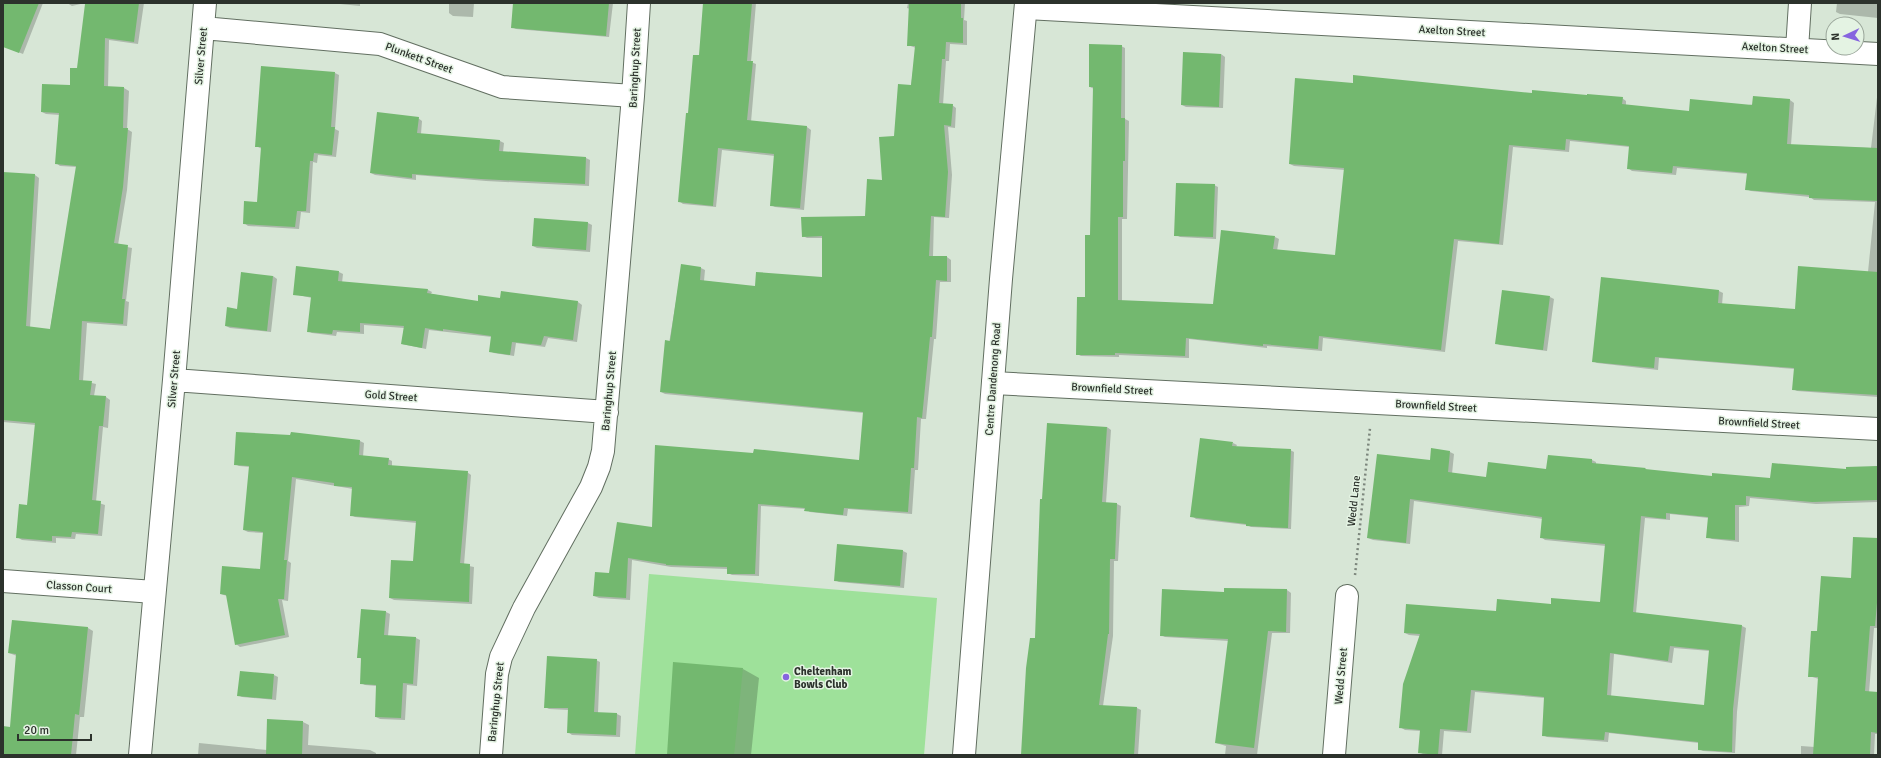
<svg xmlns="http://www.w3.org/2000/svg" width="1881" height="758" viewBox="0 0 1881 758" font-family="Signika,sans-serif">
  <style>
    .green { fill: #9ee19a }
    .shadow { fill: #0003; fill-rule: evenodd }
    .building { fill: #73b86f; fill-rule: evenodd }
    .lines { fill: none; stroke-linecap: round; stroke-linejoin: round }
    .minor-casing { stroke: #626f61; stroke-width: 24 }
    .major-casing { stroke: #626f61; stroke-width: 24 }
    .path { stroke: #7c867c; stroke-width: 2.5; stroke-dasharray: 2 3; stroke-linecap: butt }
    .minor { stroke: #fff; stroke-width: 22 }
    .major { stroke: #fff; stroke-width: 22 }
    .poi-dot { fill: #8664df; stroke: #e4f3e3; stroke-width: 1.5 }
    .labels { text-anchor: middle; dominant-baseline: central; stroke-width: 3; stroke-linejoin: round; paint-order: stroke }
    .street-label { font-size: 11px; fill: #2c322c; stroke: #e4f3e3 }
    .poi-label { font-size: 11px; font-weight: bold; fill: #2c322c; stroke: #e4f3e3; text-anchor: start }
  </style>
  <rect width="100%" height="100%" fill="#d7e6d6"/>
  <!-- green -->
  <path class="green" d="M649,574l288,24 -13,157h-289z"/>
  <!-- shadow -->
  <path class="shadow" d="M3,3h40l-20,51 -20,-8z
    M67,3h18l-13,3z
    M86,3h58l-6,41 -29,-4 -1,48h16l5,3 -2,38 5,3 -5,58 -9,55 14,3 -6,53 3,1 -2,24 -40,-3 -4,58 13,3 -2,12 12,1 4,3 -2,28 -5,-1 -7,75 9,3 -3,31 -26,-2 -1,5 -19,-1v5l-34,-3 -5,-3 11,-31 8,-81 -33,-3v-249l32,2 4,3 -9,150 20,2 27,-163 -17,-1 -4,-3 4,-48 -14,-1 -4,-2 29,-26 7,-17z
    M330,3h30v3z
    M448,3h26l-1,14 -20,-1 -4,-3v-10z
    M509,3h104l-4,34 -93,-8 -4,-2 2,-23z
    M704,3h52l-5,59 5,2 -5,58 56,5 4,3 -7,80 -29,-3 -4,-2 4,-49 -53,-6 -6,57 -33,-3 -4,-3 10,-87 11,-57z
    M908,3h57l-1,17 3,1v24l-17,-1 -1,17h-3l-3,44h9l4,3 -1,20 -7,-1 4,48 -3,43 -15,-1 -1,40h14l4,3v22h-11l-4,57h-2l-8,80h-5l-3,51h-3l-3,44 -64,-5 -1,7 -37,-4 -4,-3 -45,-3 -2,70 -27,-1 -4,-2v-4l-57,-2 -39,-7 -2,40 -31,-2 -5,-2 16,-22 43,-46 207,-67 4,-48 -199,-19 -4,-2 21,-127 19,3 4,2 -1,11 52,6 67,-9v-40h-16l-4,-2 63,-19 17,-36 28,-95 5,-38 -8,-3 2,-36 -3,-1z
    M1837,3h41v15l-38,-4 -4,-2z
    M1121,46l4,2v71l4,2 -2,98h-5v82l92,4 61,-68 4,2 -2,12 59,5 9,-86 -51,-4 -4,-2 243,-70 89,4 4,3v5l63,6 101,-12 4,3 -3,42 80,3 7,-59v308l-81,-6 -4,-2 2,-20 -136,-11 -1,12 -61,-7 -4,-2 126,-70 4,2 -1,12 74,5 72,-38 7,-70 -61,-2 -4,-3 -59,-6 -5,-2 2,-15 -71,-6 -1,7 -44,-4 -4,-3 2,-21 -60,-6 -1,11 -56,-5 -10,98 -45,-4 -13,111 -122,-14 -1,13 -55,-5v2l-78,-9v19l-70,-3v2l-38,-1 -4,-2 9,-56 5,-62 3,-147 -4,-2z
    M1184,53l37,1 4,3 -2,51 -37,-1 -4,-2z
    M335,73l4,2 -4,54 4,2 -3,26 -18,-2 -1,8 -4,-1 -3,51 -9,-1 -2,17 -51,-3 -4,-3 14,-20 4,-54 -6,-3z
    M418,118l4,3 -1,13 79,7 4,2 -1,9 83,6 4,2 -1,26 -103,-5 -70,-6v5l-41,-5 -4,-2z
    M1214,185l4,2 -2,52 -36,-2 -4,-2z
    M535,219l53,4 4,2 -2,27 -53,-4 -4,-2z
    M339,272l4,2 -1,9 86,7 4,2 -1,2 48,8 22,-2 1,-8 76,10 4,3 -5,37 -29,-4 -3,9 -29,-4 -2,13 -20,-3 -4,-2 2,-14 -63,-7 -3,19 -24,-5 2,-16 -40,-3v9l-27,-2 -1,4 -24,-3 -4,-2 4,-33 -18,-4z
    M273,276l4,3 -6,53 -41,-4 -4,-2 11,-16z
    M1550,297l4,2 -7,52 -47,-6 -4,-2z
    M1107,427l4,3 -5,73 11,1 4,2 -3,55h-4l-1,75 -10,70 34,2 4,2 -3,45h-115l13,-116z
    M292,433l68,8 4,2 -1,14 25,2 4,2v5l75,6 4,3 -7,90 10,2 -2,37 -78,-4 -4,-2 24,-36 3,-39 -62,-6 -4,-2 2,-26 -57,-10 -8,82 3,2 -3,38 -6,-1 7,37 -49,10 -4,-3 -9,-48 -6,-2 40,-24 3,-37 -16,-1 -4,-2 6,-63 -11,-1 -4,-2 56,-28z
    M1233,443l4,2 -1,2 54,3 4,2 -3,77 -40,-2 -4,-2 -51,-6 -4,-3z
    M1450,452l4,2 -2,20 35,4 60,-8 2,-14 43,4 4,2v2l49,5 4,2 63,6 59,2 107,-13v36l-62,2 -66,-6 -1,8 -10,1v35l-27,-3 -4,-2 1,-19 -39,-4v6l-25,-2 -9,95 106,13 4,2 -9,84 -2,41 -32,-2 -4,-2v-6l-90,-10 -1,9 -61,-5 -4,-2 2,-37 -70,-6 -4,41 -27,-2 -2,24 -19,-1 -4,-2 2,-21 -16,-1 -5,-3 20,-91 -11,-1 -4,-2 92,-21 55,-7 49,-2 5,-57 -61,-6 -4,-3 2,-18 -129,-18 -4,43 -37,-4 -5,-2 63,-77zM1674,648l36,3 -5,55 -94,-9 3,-43 58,9z
    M1878,539v89h-4l-5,65h9v41h-3l-1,21h-73v-9l14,1 4,-68 -10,-3 9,-44z
    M903,551l4,2 -3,35 -65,-6 -4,-2z
    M1225,589l62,1 4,3 -1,40h-18l-15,122h-32l1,-9 -10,-3 13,-102 -64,-4 -4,-2 64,-42z
    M362,610l24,2 4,2 -2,22 28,2 4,2 -3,46 -10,-1 -2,35 -25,-1 -4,-2 1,-31 -12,-1 -4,-2 1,-24 -4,-2z
    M88,628l5,3 -9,86h-4l-4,38h-73v-28l8,1 6,-72 -8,-3z
    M596,660l4,2 -2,51 19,1 4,2 -1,21 -48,-2 -4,-3 1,-22 -20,-1 -4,-2z
    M743,669l16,9 -8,77h-83z
    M274,675l4,2 -2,23 -34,-3 -4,-2z
    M268,720l35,2 6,3 -1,20 62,5 6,3v2h-178l1,-12 68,7z"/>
  <!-- building -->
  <path class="building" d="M3,3h36l-20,50 -16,-6z
    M93,3h46l-5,39 -29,-4 -1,48 20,1 -1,41h5l-5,59 -9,56 14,2 -6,54h3l-2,25 -41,-3 -3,59 13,1 -2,14 16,1 -3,30h-4l-7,74 9,1 -3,33 -26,-2 -1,5 -19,-1v5l-36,-3 3,-34 8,1 8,-82 -32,-3v-248l32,2 -9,152 24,3 26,-163 -21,-2 4,-51 -18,-1 1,-28 28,1v-17h7l8,-64z
    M513,3h96l-3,33 -95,-8z
    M703,3h49l-5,58h6l-6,59 60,6 -7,82 -30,-2 4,-52 -56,-6 -5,58 -35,-4 8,-89h2l5,-58h6z
    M909,3h52v15h2v25l-17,-1 -1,17h-3l-3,44 14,1 -2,22 -7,-1 4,47 -3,45 -14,-1 -2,40h18v25l-11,-1 -4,57h-2l-8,81 -5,-1 -3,51h-3l-3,44 -64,-4 -1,7 -39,-4 1,-3 -47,-4 -3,70h-28v-7l-61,-2v-1l-38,-6 -2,40 -33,-2 2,-24 14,1 8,-51 35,5 3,-82 98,8 1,-4 105,11 4,-48 -203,-20 5,-52 5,1 11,-77 20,3 -1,13 55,6 1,-14 66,5v-41l-20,1 -1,-20 64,-1 2,-37 15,1 -3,-43 15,-1 4,-52 13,1 4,-39h-8z
    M1089,44l33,1 -1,73h4v43h-2v56h-5v83l95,4 8,-74 54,6 -2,13 62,6 9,-87 -55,-4 6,-86 58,5v-8l179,18v-3l55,5v-1l36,3 -1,7 67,7 1,-12 62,6 1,-9 37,3 -3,45 91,4v53l-69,-3v-3l-64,-5 2,-17 -74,-7 -1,7 -45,-4 2,-23 -63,-7 -1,11 -56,-5 -10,99 -45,-5 -13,111 -122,-14 -1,13 -55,-5v2l-77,-8 -1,18 -70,-3v2h-39l1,-58h8v-62h5l3,-148h-4z
    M1183,52l38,2 -2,53 -38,-2z
    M261,66l74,6 -4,55h4l-3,28 -18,-2 -1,8h-3l-4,50h-9l-2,16 -52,-3 1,-23 13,1 4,-55h-6z
    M377,112l42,5 -2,16 83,7 -1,11 87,6 -1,27 -104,-5 -69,-5v4l-42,-5z
    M1176,183l39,1 -2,53 -39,-1z
    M534,218l54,4 -2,28 -54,-4z
    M296,266l43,5 -1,10 90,8 -1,4 51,8v-6l22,3 1,-7 77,10 -5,39 -29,-4 -3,9 -29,-3 -2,13 -21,-3 2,-16 -48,-7v2l-18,-3 -3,20 -21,-4 3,-18 -44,-3v9l-27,-2 -1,4 -25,-2 4,-35 -18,-2z
    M1798,266l80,6v123l-86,-5 2,-22 -139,-11 -1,11 -62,-6 9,-85 118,13 -1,13 77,6z
    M241,272l32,4 -6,55 -42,-5 2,-19 10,2z
    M1502,290l48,6 -7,54 -48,-6z
    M1047,423l60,4 -5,75 15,1 -2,56h-5l-1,75h-1l-9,71 38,2 -3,48h-113l5,-87 4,-30h5l5,-139h2z
    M236,432l54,3 1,-3 69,8 -1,15 30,3 -1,7 80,6 -8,92 10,1 -1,38 -80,-4 2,-38 22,1 3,-40 -66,-5 2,-29 -18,-1v-3l-42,-6 -8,83h3l-3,39h-6l7,36 -50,10 -9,-50 -6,-1 2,-28 38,3 3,-37 -20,-2 6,-64 -15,-1z
    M1200,438l33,4 -1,4 59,3 -3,79 -42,-2v-2l-56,-7z
    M1431,448l19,3 -2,21 38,5 2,-15 58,7 2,-14 44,4v4l54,5 -1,1 67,7v-3l58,5 2,-15 74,6v-2l32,-1v34l-66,2 -66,-6v9h-11v35l-29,-2 2,-21 -42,-4v6l-25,-3 -8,96 109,13 -9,84 -1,43 -34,-2v-8l-93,-10 -1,8 -62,-4 2,-39 -73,-7 -4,41 -27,-2 -2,26 -20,-2 2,-23 -21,-2 4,-44 17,-50 -16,-1 2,-29 90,7 1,-12 54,5v-6l49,4 5,-58 -65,-6 2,-21 -132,-18 -4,44 -39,-5 10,-84 53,6zM1670,646l39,4 -5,55 -97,-10 3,-42 58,8z
    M1853,537l25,1v53l-3,35h-5l-5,65 13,1v41l-7,-1 -1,23h-57l5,-78h-10l3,-46h6l4,-55 30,2z
    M837,544l66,6 -3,36 -66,-5z
    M1224,588l63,1 -1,43 -18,-1 -14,117 -39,-5 13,-104 -68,-3 2,-47 62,3z
    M361,609l25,2 -2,24 32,2 -3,47 -10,-1 -2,35 -26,-1 1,-32 -16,-1 1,-26h-4z
    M12,620l76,7 -9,88 -4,-1 -4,41h-68v-29l7,1 6,-73 -8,-1z
    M547,656l50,3 -3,53 23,1 -1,22 -49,-2 1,-25h-24z
    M673,662l70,6 -9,87h-67z
    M240,671l34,3 -2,25 -35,-3z
    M267,719l36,2 -1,34h-36z"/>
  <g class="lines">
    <defs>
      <path id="minor" d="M1026,8l852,46
        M203,28l177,16 122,43 131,9
        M1797,49l3,-46
        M174,380l433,32
        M993,383l885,46
        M3,581l151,11
        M140,755l34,-375 31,-377
        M491,755l6,-81 4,-17 23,-49 67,-121 8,-20 4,-16 30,-355 6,-93
        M1334,755l13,-159"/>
      <path id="major" d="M964,755l37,-476 25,-276"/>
    </defs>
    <!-- minor casing -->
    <use href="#minor" class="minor-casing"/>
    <!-- major casing -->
    <use href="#major" class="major-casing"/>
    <!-- path -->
    <path class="path" d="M1355,575l15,-147"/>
    <!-- minor -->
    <use href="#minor" class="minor"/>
    <!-- major -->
    <use href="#major" class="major"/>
  </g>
  <!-- markers -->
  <circle class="poi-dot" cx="786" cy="677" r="4"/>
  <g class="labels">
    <!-- street labels -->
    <g class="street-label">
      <text transform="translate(1452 31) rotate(3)">Axelton Street</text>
      <text transform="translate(1775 48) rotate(3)">Axelton Street</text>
      <text transform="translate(201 56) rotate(-85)">Silver Street</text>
      <text transform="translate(419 58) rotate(20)">Plunkett Street</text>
      <text transform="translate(635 68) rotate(-87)">Baringhup Street</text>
      <text transform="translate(174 379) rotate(-85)">Silver Street</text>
      <text transform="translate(993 379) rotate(-86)">Centre Dandenong Road</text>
      <text transform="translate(1112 389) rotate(3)">Brownfield Street</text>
      <text transform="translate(609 391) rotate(-85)">Baringhup Street</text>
      <text transform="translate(391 396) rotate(4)">Gold Street</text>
      <text transform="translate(1436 406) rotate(3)">Brownfield Street</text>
      <text transform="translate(1759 423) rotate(3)">Brownfield Street</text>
      <text transform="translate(1354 501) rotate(-84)">Wedd Lane</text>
      <text transform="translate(79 587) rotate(4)">Classon Court</text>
      <text transform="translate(1341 676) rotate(-85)">Wedd Street</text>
      <text transform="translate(496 702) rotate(-84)">Baringhup Street</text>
    </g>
    <!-- poi labels -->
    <g class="poi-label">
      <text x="794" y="671">Cheltenham<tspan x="794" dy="13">Bowls Club</tspan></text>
    </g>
  </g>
  <!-- border -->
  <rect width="1881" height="758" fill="none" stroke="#2c322c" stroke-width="8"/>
  <!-- north arrow -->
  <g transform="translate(1845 36) rotate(266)"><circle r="19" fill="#e4f3e3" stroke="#9aa69a"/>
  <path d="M0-3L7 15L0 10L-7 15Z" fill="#8664df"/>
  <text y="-6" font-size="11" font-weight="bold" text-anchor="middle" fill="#2c322c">N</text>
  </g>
  <!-- scale -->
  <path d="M18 734v6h73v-6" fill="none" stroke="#2c322c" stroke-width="2"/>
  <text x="24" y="734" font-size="12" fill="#2c322c" stroke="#e4f3e3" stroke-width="3" paint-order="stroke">20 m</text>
</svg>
